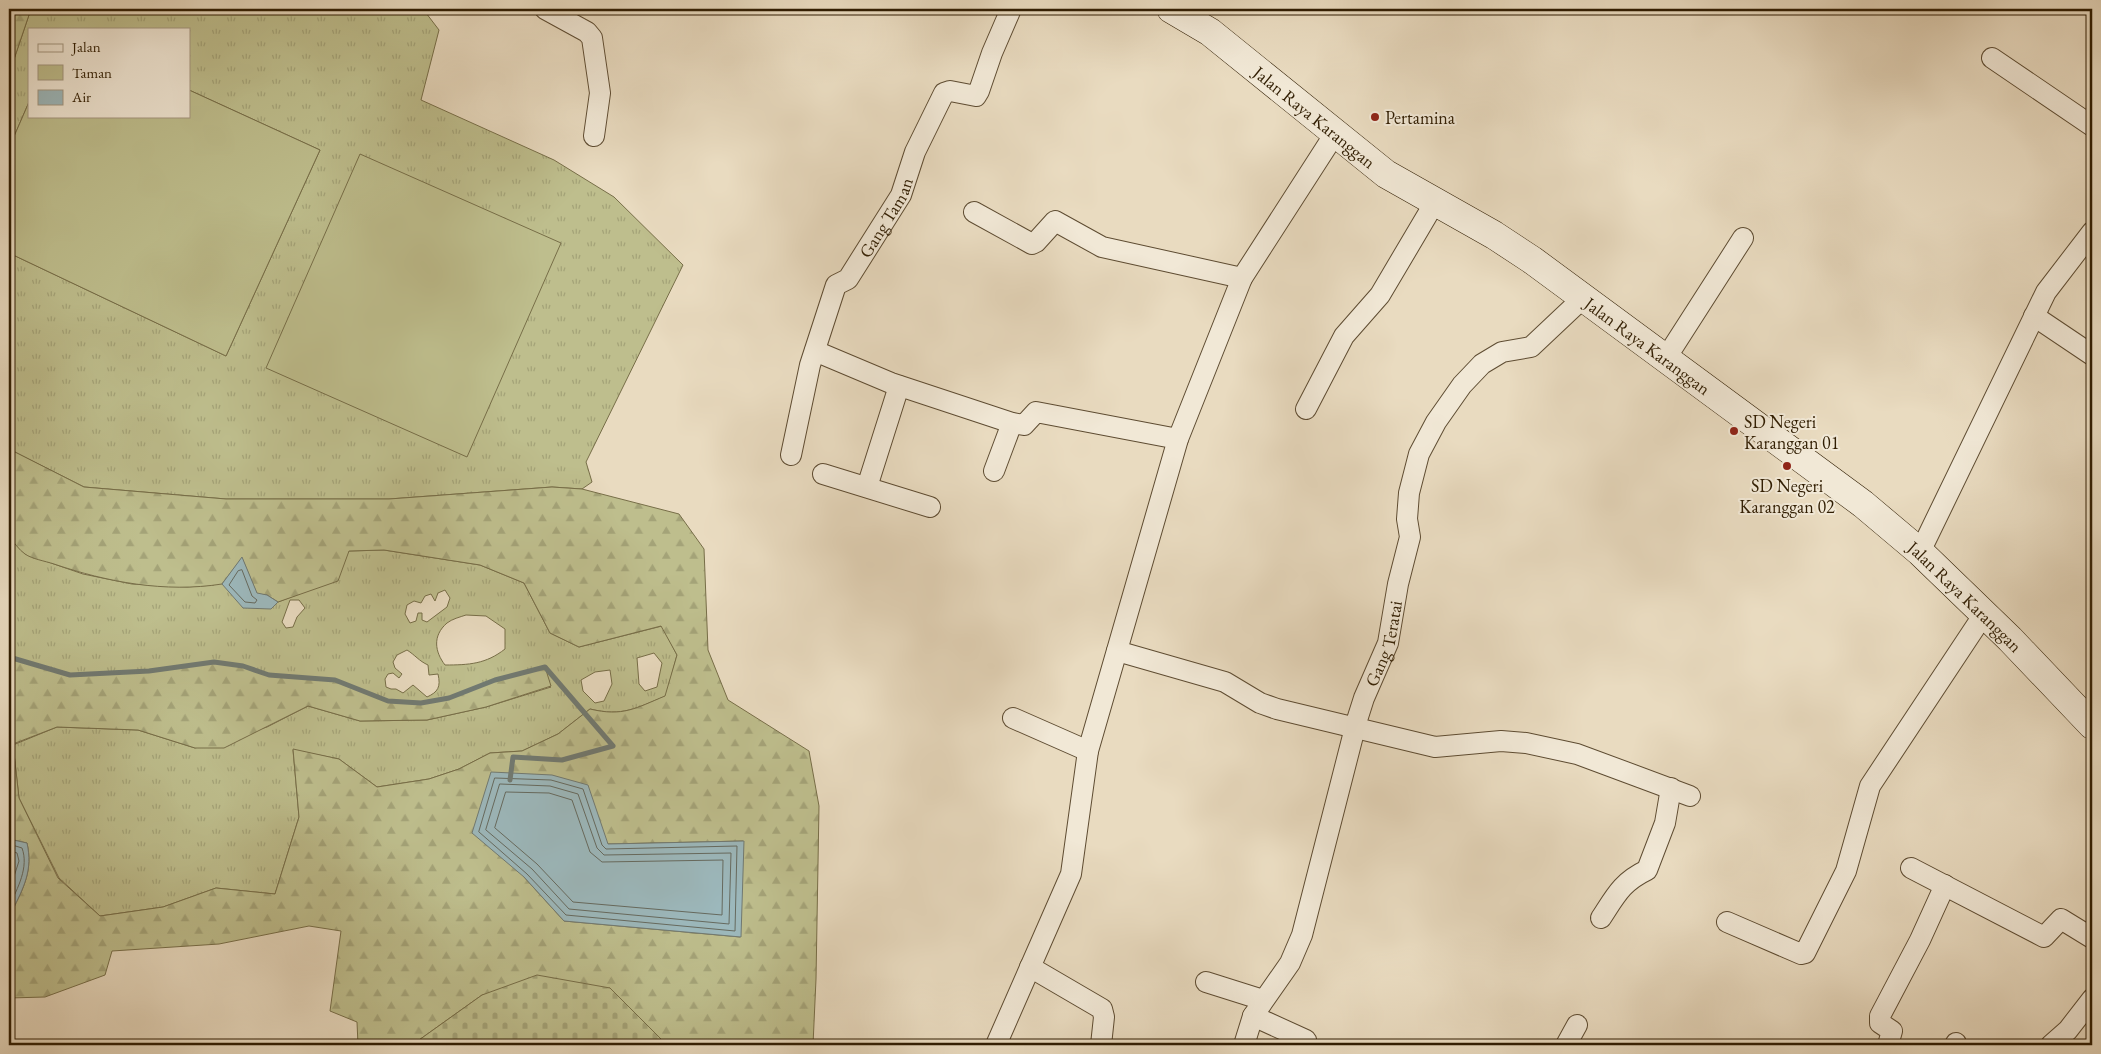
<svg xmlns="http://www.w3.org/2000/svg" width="2101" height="1054" viewBox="0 0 2101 1054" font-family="'EB Garamond',serif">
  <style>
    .grass { fill: url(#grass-tufts); stroke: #776e48; fill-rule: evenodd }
    .forest { fill: url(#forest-firs); stroke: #776e48; fill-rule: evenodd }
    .cemetery { fill: url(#cemetery-stones); stroke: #776e48 }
    .park { fill: #bebe8d; stroke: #776e48 }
    .water { fill: #9cb8bc; stroke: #717a72 }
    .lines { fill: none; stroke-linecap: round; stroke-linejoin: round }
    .shore { stroke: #666a5f; stroke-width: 1 }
    .stream { stroke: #717a72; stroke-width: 5 }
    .street-casing { stroke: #5e4c32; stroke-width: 22 }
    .secondary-casing { stroke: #301d02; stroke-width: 29 }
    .street { stroke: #f1e8d6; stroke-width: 20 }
    .secondary { stroke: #f1e8d6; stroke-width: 28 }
    .poi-dot { fill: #8f2418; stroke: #f1e8d6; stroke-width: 2 }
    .labels { text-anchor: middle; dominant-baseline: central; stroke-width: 4; stroke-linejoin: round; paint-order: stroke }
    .street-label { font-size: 18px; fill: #301d02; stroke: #f1e8d6 }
    .poi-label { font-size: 18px; fill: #301d02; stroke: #f1e8d6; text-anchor: start }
  </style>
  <defs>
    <pattern id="grass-tufts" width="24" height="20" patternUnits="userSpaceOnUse" patternTransform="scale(1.25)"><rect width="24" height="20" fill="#bebe8d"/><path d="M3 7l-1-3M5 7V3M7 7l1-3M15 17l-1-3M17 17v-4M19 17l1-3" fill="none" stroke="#a4a378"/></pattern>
    <pattern id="forest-firs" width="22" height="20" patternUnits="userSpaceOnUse" patternTransform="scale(1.25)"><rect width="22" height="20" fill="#bebe8d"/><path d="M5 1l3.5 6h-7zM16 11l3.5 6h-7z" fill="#a4a378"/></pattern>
    <pattern id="cemetery-stones" width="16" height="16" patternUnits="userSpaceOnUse" patternTransform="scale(1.25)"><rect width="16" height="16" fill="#bebe8d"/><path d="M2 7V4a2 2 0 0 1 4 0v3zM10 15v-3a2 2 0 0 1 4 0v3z" fill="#a4a378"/></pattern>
  </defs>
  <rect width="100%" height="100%" fill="#e9dbc0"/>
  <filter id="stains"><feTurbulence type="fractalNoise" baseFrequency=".004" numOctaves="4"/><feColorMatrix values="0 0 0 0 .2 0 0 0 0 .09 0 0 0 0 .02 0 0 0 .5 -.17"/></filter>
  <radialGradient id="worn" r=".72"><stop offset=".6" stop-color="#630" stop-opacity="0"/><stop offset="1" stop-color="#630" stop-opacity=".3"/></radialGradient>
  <!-- grass -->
  <path class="grass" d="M31,9h392l16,21 -18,70 133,60 60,37 69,68 -97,197 6,20 -10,7 -30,-2 -163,12h-163l-142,-12 -75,-38v-196l217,103 94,-206 -131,-60v-61h-160v73l-20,46v-74z
    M9,537l16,17 58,20 49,10 55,3 27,-2 28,-28 15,36 21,9 21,-8 50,-43 35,-1 96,15 44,18 26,50 29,14 83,-21 15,29 -11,41c-30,12 -43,21 -76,13l-32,25 -36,17 -32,2 -31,16 -30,10 -52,8 -38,-28 -46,-9 6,67 -24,77 -59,-6 -53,19 -63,9 -41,-38 -40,-80 -6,-53 44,-18 81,3 57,18 72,-21 41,-21 52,15 67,-1 59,-13 65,-20 -31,-14 -71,25 -28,5 -33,-2 -53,-21 -66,-5 -26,-9 -28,-4 -66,9 -79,4 -61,-18zM445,590l5,8 -3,9 -20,15 -5,-2v-7h-4l-2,8 -6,2 -5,-9 2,-9 7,-4 7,2 4,-7 6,-2 4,7 3,-8zM290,600h9l6,8 -8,9 -4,10 -7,1 -4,-6zM466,615l20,1 19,13v20c-19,15 -36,16 -60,16 -10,-13 -13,-29 2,-42 5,-4 13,-6 19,-8zM407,650c8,5 12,11 21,15l1,10 9,-1c3,13 0,18 -11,23l-14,-12 -10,8 -7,-4h-5l-5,-2 -1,-8 3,-5 5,-1 6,5 3,-4 -7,-6 -2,-6 4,-7zM654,653l8,10 -5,24 -12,4 -6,-7 -2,-26zM610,670l2,14 -8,17 -9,2 -12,-12 -2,-11 14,-8z"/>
  <!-- forest -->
  <path class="forest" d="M9,9h22l-22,65z
    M9,449l75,38 142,12h163l163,-12 30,2 97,25 25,35 4,101 20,50 81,51 10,55 -3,173 -3,66h-146l-57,-57 -128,7 -63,45 -16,5h-45l-1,-23 -27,-11 11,-80 -32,-5 -90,18 -107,7 -7,24 -60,22 -36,1v-86l3,-1c12,-24 21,-41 15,-68l-18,-4v-182l61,18 79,-4 65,-9 29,4 26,9 66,5 53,21 33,2 28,-5 46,-18 50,-13 6,19 -65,21 -59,13 -67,1 -52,-15 -84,42h-29l-57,-18 -81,-3 -44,17 6,54 39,80 42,38 63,-9 53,-19 59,6 24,-77 -6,-68 46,10 38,28 52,-8 30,-10 31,-16 32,-2 36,-17 32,-25c33,8 46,-1 75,-13l12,-41 -16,-29 -82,21 -29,-14 -26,-50 -44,-18 -96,-15 -35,1 -11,30 -60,21 -11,-7 -10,-1 -15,-36 -20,26c-57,9 -115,-2 -168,-20 -9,-3 -22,-5 -29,-10 -6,-4 -11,-12 -16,-17zM743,841l-3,96 -176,-16 -40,-44 83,-33z"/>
  <!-- cemetery -->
  <path class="cemetery" d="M537,975l73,13 57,57h-248v-5l63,-45z"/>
  <!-- park -->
  <path class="park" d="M189,90l131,60 -94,206 -217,-103v-105l20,-46v14h160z
    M360,154l201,89 -94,214 -201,-89z"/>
  <!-- water -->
  <path class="water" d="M242,557l15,36 10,2 11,7 -7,7 -28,-1 -21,-24z
    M491,772l61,3 36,10 20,59 136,-3 -3,96 -177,-16 -40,-44 -52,-44z
    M9,839l18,4c6,27 -3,44 -15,68l-3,1z"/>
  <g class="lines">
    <!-- shore -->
    <path class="shore" d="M242,570l10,26 5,4 -2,3 -10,-1 -16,-17 9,-14z
      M495,778l56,2 32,9 19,56 4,4 131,-3 -2,85 -169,-16 -39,-41 -48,-42z
      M500,784l50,2 28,8 19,54 7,7 127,-2 -2,71 -160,-15 -37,-40 -46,-39z
      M506,792l43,1 23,7 18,52 12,10 121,-2 -1,55 -149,-13 -36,-38 -42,-36z
      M9,844l13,4c7,19 -4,40 -13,58
      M9,850l8,3 2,8 -10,31"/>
    <!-- stream -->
    <path class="stream" d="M9,657l61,18 79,-4 65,-9 29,4 26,9 66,5 53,21 33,2 28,-5 46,-18 50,-13 68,79 -51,14 -49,-3 -3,23"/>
    <defs>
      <g id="street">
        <path d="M545,9l42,23 5,6 8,55 -6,43"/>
        <path d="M1992,58l100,68"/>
        <path d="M974,212l58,32 4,-2 19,-21 47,26 140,31"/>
        <path d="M2034,316l58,39"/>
        <path d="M815,351l76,32 121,40 12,2 12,-13 142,27"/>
        <path d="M1666,358l77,-120"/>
        <path d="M1306,409l38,-73 36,-41 55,-93"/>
        <path id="s1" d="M791,455l19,-90 26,-80 12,-6 53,-84 14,-43 29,-59 6,-2 26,5 3,-5 13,-38 19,-44"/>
        <path d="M994,471l18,-48"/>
        <path d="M823,474l107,33"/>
        <path d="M867,487l32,-101"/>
        <path d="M1920,552l126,-260 46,-60"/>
        <path d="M1117,651l108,31 35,21 17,6 158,38 66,-6 25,2 51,11 113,42"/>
        <path d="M1013,718l75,33"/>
        <path d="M1911,868l133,69 17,-18 31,19"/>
        <path d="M1601,918c15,-23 21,-36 46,-48l18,-47 6,-35"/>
        <path d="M1727,922l74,32 4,-1 41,-82 24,-85 114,-172"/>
        <path d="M1030,967l72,42 2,8 -3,28"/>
        <path d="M1206,982l57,18"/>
        <path d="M1253,1016l53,24"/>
        <path d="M996,1045l75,-171 17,-123 90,-312 64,-161 94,-146"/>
        <path id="s2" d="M1244,1045l9,-29 37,-53 12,-28 55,-215 7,-22 24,-55 10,-59 12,-47 -3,-18 2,-26 10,-39 17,-32 26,-37 20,-21 20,-12 29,-5 52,-49"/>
        <path d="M1566,1045l11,-20"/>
        <path d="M1888,1045l4,-14 -12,-8v-7l40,-76 25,-55"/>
        <path d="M1955,1045l1,-2"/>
        <path d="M2051,1045l17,-15 24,-31"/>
      </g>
      <g id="secondary">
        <path id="s3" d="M1171,9l39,23 176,142 108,61 38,25 331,244 57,48 90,87 82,86"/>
      </g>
    </defs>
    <!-- street casing -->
    <use href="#street" class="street-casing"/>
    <!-- secondary casing -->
    <use href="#secondary" class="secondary-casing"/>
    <!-- street -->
    <use href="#street" class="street"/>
    <!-- secondary -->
    <use href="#secondary" class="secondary"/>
  </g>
  <!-- markers -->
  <g class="poi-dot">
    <circle cx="1375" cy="117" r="5"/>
    <circle cx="1734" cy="431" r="5"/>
    <circle cx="1787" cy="466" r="5"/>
  </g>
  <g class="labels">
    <!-- street labels -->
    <g class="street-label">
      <text stroke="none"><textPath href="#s3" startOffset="180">Jalan Raya Karanggan</textPath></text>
      <text stroke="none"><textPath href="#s1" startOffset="262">Gang Taman</textPath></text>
      <text stroke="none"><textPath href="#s3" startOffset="585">Jalan Raya Karanggan</textPath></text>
      <text stroke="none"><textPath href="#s3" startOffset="990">Jalan Raya Karanggan</textPath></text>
      <text stroke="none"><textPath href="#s2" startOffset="429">Gang Teratai</textPath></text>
    </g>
    <!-- poi labels -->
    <g class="poi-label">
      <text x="1385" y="117">Pertamina</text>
      <text x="1744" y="421">SD Negeri<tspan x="1744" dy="21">Karanggan 01</tspan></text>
      <text x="1787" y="485" text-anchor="middle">SD Negeri<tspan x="1787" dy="21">Karanggan 02</tspan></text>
    </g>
  </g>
  <!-- margin -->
  <rect width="2101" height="1054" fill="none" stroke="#e9dbc0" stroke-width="30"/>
  <rect x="10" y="10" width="2081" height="1034" fill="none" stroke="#301d02" stroke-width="2.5"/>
  <rect x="15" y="15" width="2071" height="1024" fill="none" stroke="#301d02"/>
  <!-- legend -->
  <rect x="28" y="28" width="162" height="90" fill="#f1e8d6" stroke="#a49781"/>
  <rect x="38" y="44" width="25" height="8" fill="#f1e8d6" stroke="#a49781"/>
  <text x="72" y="52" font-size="15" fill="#301d02">Jalan</text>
  <rect x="38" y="65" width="25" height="15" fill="#bebe8d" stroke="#a49781"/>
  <text x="72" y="78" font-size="15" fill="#301d02">Taman</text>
  <rect x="38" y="90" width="25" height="15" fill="#9cb8bc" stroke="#a49781"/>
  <text x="72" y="102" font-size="15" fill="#301d02">Air</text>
  <rect width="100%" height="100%" filter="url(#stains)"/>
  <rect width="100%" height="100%" fill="url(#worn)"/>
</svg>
